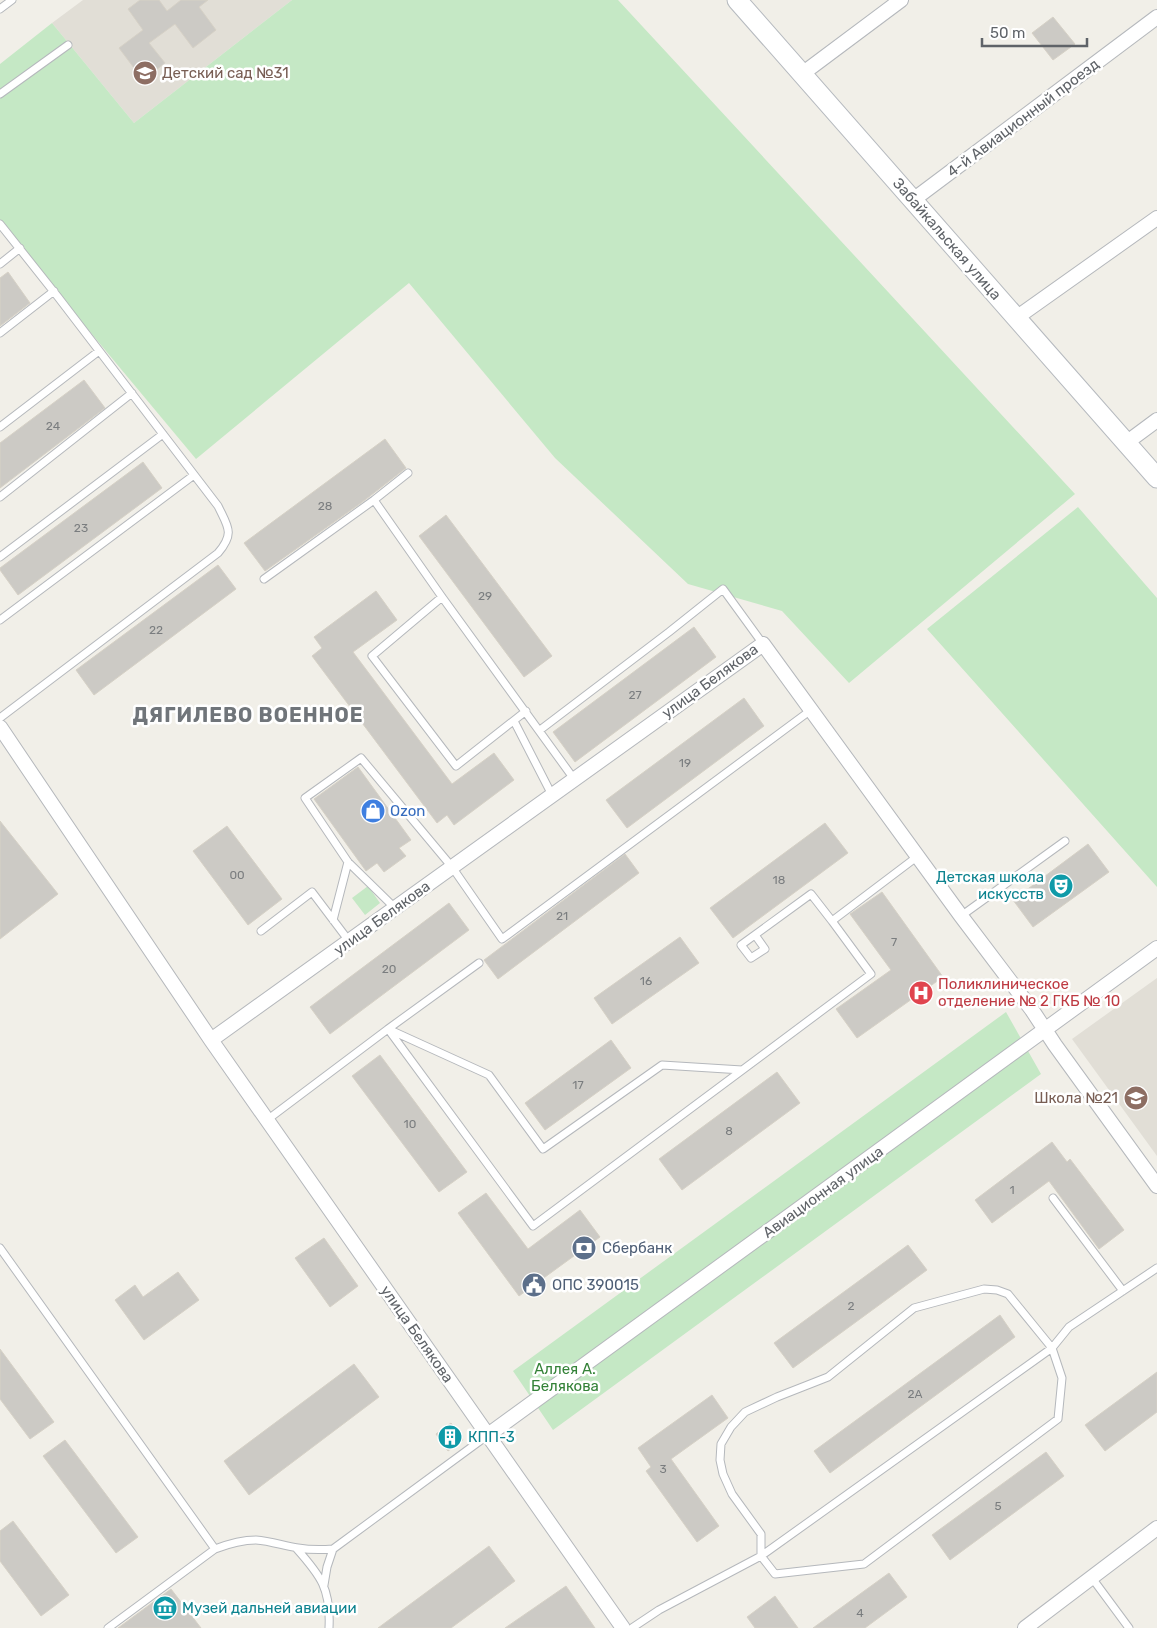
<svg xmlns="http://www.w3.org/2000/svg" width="1157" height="1628" viewBox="0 0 1157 1628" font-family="Rubik,sans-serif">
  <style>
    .education { fill: #e1ded6 }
    .green { fill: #c5e8c5 }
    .building { fill: #cccac5; stroke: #d6d1c6 }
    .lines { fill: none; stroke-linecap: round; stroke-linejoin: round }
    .lane-casing { stroke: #b5b8bc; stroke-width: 9 }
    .street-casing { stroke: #b5b8bc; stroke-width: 16 }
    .secondary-casing { stroke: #b6babf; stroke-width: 21 }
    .lane { stroke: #fff; stroke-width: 7 }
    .street { stroke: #fff; stroke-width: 14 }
    .secondary { stroke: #fff; stroke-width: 19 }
    .labels { text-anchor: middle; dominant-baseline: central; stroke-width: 5; stroke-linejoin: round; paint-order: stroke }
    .number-label { font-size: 12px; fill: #7a7d7f }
    .education-label { font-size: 15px; fill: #785e54; stroke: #fff; text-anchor: start }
    .street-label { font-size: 15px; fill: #5f6368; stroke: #fff }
    .shop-label { font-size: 15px; fill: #366cbe; stroke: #fff; text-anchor: start }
    .culture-label { font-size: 15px; fill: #0d838f; stroke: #fff; text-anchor: start }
    .health-label { font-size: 15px; fill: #be3a42; stroke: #fff; text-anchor: start }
    .service-label { font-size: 15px; fill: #4e5e75; stroke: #fff; text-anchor: start }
    .park-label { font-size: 15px; fill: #348238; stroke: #fff }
    .district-label { font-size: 20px; font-weight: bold; letter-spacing: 1px; fill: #70757a; stroke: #fff }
  </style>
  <rect width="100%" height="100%" fill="#f1efe8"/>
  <!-- education -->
  <path class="education" d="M83,0h209l-158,123 -82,-100z
    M1157,978v178l-85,-117z"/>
  <!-- green -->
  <path class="green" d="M292,0h326l457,494 -226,189 -67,-72 -94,-27 -133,-126 -146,-175 -213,176 -196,-235v-160l52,-41 82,100z
    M1078,507l79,91v289l-230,-258z
    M368,886l12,17 -15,12 -13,-17z
    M1006,1012l35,62 -488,356 -40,-59z"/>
  <!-- building -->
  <path class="building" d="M140,0h19l8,11 14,-11h27l-9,7 17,23 -23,18 -18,-24 -26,19 16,20 -22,17 -24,-32 24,-18 -15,-21z
    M1053,17l22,27 -22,16 -21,-27z
    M8,272l22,31 -30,23v-48z
    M84,380l21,28 -105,80v-45z
    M385,439l21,29 -45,35 -96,68 -21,-28z
    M143,462l19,26 -144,107 -18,-25v-2z
    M446,515l106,141 -28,21 -105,-141z
    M218,565l18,24 -142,106 -18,-25z
    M376,591l21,29 -44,32 99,132 42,-31 20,27 -60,45 -7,-10 -10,8 -125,-167 10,-8 -8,-11z
    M694,627l22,30 -141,105 -22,-30z
    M744,698l20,28 -137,102 -21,-28z
    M358,767l53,73 -12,8 7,8 -22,16 -7,-9 -11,8 -52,-72z
    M0,821l58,73 -58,45z
    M825,823l23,30 -115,85 -23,-30z
    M227,826l55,73 -34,26 -55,-74z
    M1088,844l21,28 -76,55 -20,-27z
    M625,854l14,19 -141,106 -14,-19z
    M882,892l61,85 -86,61 -21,-29 55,-39 -41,-56z
    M449,903l20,27 -139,104 -20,-27z
    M680,937l19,26 -87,61 -18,-26z
    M611,1040l20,28 -86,62 -20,-27z
    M380,1055l87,117 -28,20 -87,-116z
    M777,1072l23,31 -118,87 -23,-31z
    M1052,1142l15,20 3,-3 54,71 -25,19 -50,-68 -57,42 -17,-23z
    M486,1193l42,56 52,-39 20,27 -81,59 -61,-83z
    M324,1238l34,48 -28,21 -35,-49z
    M908,1245l19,25 -134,98 -19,-25z
    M178,1272l21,28 -55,40 -29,-40 20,-15 8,12z
    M1000,1315l15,22 -185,136 -16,-22z
    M0,1349l54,73 -24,17 -30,-40z
    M354,1364l25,33 -130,98 -25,-34z
    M1157,1372v40l-52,39 -20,-26z
    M712,1395l16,23 -57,41 48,67 -22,16 -51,-71 5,-4 -13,-19z
    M451,1423l12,17 -15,11 -12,-17z
    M65,1440l73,97 -22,16 -73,-97z
    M1046,1452l18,24 -114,84 -18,-25z
    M13,1521l56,74 -28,21 -41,-55v-30z
    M489,1546l26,35 -64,47h-73z
    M889,1573l18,24 -42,31h-52z
    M566,1586l29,42h-90z
    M171,1589l30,39h-83z
    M775,1596l23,32h-43l-8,-11z"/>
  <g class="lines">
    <defs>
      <path id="lane" d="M0,9l12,-9
        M0,94l68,-49
        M0,224l58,73 160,209c10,21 17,27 0,47l-218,165
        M0,264l20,-16
        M0,333l54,-42
        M0,427l99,-76
        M0,497l132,-104
        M374,500l68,97 132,182
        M0,557l163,-123
        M264,579l110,-79 34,-27
        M442,597l-70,59 84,110 70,-55
        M0,620l194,-145
        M514,721l38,74
        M540,730l129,-98 54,-43 40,55
        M395,908l-47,-46 -43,-64 56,-40 91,109 50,72 309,-229
        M961,916l104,-75
        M333,920l15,-58
        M261,931l51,-39 37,49
        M755,935l10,14 -14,9 -10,-13 70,-51 21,27
        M479,963l-91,66 101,46 54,74 119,-84 80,5
        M267,1120l121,-91 145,197 338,-252 -39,-53 86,-65
        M1053,1198l70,93
        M0,1248l215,301
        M296,1548c25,28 35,41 33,80
        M333,1549l155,-114
        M1092,1578l37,50
        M108,1628l107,-79c13,-5 27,-9 41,-9 15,1 28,6 42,8 12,2 23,2 35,1l-6,18 -3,18
        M632,1628l27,-18 102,-54 291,-208 -44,-54 -11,-4 -13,-1 -70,19 -86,69 -51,20 -32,15 -14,15 -10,17 -1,16 3,14 9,20 29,40v22l14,18 89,-10 194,-145 4,-41 -10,-30 17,-21 88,-59"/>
      <path id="street" d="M802,74l99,-74
        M913,200l244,-183
        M1016,318l141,-100
        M1126,443l31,-23
        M0,727l211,313 412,588
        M211,1040l552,-396 198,272 71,94 23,35 102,141
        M488,1435l669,-487
        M1025,1628l132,-100"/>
      <path id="secondary" d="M737,0l420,478"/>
    </defs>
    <!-- lane casing -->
    <use href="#lane" class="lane-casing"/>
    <!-- street casing -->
    <use href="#street" class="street-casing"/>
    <!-- secondary casing -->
    <use href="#secondary" class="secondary-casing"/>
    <!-- lane -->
    <use href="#lane" class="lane"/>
    <!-- street -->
    <use href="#street" class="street"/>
    <!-- secondary -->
    <use href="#secondary" class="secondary"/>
  </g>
  <!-- icons -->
  <defs>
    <symbol id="school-disc" viewBox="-11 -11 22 22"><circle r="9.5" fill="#8d6e63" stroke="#fff"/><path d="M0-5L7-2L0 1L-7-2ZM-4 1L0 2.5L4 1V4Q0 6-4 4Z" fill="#fff"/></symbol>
    <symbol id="shop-disc" viewBox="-11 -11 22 22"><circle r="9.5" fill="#3f7fe0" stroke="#fff"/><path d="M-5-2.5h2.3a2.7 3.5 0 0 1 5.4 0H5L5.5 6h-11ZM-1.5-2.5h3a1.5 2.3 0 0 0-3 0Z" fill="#fff"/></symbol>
    <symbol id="theatre-disc" viewBox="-11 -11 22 22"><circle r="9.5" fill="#0f9aa8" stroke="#fff"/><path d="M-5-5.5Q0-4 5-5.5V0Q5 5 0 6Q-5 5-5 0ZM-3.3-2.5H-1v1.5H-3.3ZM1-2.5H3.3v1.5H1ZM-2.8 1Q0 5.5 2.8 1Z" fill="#fff"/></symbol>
    <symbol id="hospital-disc" viewBox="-11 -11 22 22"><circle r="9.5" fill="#e0444e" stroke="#fff"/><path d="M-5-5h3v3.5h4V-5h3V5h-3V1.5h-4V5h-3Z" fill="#fff"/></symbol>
    <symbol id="bank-disc" viewBox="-11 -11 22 22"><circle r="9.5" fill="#5c6f8a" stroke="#fff"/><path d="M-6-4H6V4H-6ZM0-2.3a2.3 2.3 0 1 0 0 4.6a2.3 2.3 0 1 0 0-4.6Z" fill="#fff"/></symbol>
    <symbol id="civic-disc" viewBox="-11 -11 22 22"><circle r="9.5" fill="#5c6f8a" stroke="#fff"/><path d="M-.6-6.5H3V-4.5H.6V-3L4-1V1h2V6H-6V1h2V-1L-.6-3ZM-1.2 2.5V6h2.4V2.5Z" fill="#fff"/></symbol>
    <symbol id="building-disc" viewBox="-11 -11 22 22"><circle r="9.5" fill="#0f9aa8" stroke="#fff"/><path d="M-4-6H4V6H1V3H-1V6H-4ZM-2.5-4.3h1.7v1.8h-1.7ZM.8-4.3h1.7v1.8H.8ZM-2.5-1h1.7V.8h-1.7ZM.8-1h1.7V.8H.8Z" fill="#fff"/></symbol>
    <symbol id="museum-disc" viewBox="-11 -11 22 22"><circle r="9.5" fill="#0f9aa8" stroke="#fff"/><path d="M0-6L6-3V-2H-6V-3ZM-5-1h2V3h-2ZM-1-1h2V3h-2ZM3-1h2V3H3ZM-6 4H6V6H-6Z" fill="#fff"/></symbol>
  </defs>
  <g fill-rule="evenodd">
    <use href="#school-disc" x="131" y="59" width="28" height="28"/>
    <use href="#shop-disc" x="359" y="797" width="28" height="28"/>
    <use href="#theatre-disc" x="1047" y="872" width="28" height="28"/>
    <use href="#hospital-disc" x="907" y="979" width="28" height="28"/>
    <use href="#school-disc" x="1122" y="1084" width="28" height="28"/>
    <use href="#bank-disc" x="570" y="1234" width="28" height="28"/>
    <use href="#civic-disc" x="520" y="1271" width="28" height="28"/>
    <use href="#building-disc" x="436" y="1423" width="28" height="28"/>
    <use href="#museum-disc" x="151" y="1594" width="28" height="28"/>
  </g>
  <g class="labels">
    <!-- number labels -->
    <g class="number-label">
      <text x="53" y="426">24</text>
      <text x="325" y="506">28</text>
      <text x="81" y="528">23</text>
      <text x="485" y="596">29</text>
      <text x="156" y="630">22</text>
      <text x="635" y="695">27</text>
      <text x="685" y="763">19</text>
      <text x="237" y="875">00</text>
      <text x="779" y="880">18</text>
      <text x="562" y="916">21</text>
      <text x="894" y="942">7</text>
      <text x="389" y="969">20</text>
      <text x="646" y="981">16</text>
      <text x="578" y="1085">17</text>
      <text x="410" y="1124">10</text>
      <text x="729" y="1131">8</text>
      <text x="1012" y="1190">1</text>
      <text x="851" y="1306">2</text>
      <text x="915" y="1394">2А</text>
      <text x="663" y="1469">3</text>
      <text x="998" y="1506">5</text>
      <text x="860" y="1613">4</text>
    </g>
    <!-- education labels -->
    <g class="education-label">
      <text x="162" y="73">Детский сад №31</text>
      <text x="1118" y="1098" text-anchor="end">Школа №21</text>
    </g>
    <!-- street labels -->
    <g class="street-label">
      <text transform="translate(1023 118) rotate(-37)">4-й Авиационный проезд</text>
      <text transform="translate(947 239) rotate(49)">Забайкальская улица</text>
      <text transform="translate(710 681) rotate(-36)">улица Белякова</text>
      <text transform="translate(382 918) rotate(-36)">улица Белякова</text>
      <text transform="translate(823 1192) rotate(-36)">Авиационная улица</text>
      <text transform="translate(417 1334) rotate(55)">улица Белякова</text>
    </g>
    <!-- shop labels -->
    <g class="shop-label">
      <text x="390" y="811">Ozon</text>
    </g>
    <!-- culture labels -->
    <g class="culture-label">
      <text x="1044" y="877" text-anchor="end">Детская школа<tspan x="1044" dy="17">искусств</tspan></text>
      <text x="468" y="1437">КПП-3</text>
      <text x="182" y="1608">Музей дальней авиации</text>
    </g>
    <!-- health labels -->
    <g class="health-label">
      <text x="938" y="984">Поликлиническое<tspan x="938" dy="17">отделение № 2 ГКБ № 10</tspan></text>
    </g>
    <!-- service labels -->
    <g class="service-label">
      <text x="602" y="1248">Сбербанк</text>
      <text x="552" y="1285">ОПС 390015</text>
    </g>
    <!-- park labels -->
    <g class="park-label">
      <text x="565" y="1369">Аллея А.<tspan x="565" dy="17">Белякова</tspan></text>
    </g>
    <!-- district labels -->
    <g class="district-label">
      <text x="248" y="715">ДЯГИЛЕВО ВОЕННОЕ</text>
    </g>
  </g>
  <!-- scale -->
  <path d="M982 38v8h105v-8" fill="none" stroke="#5f6368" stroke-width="2.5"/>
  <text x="990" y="38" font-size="15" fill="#5f6368" stroke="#ffffff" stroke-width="4" paint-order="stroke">50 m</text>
</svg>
